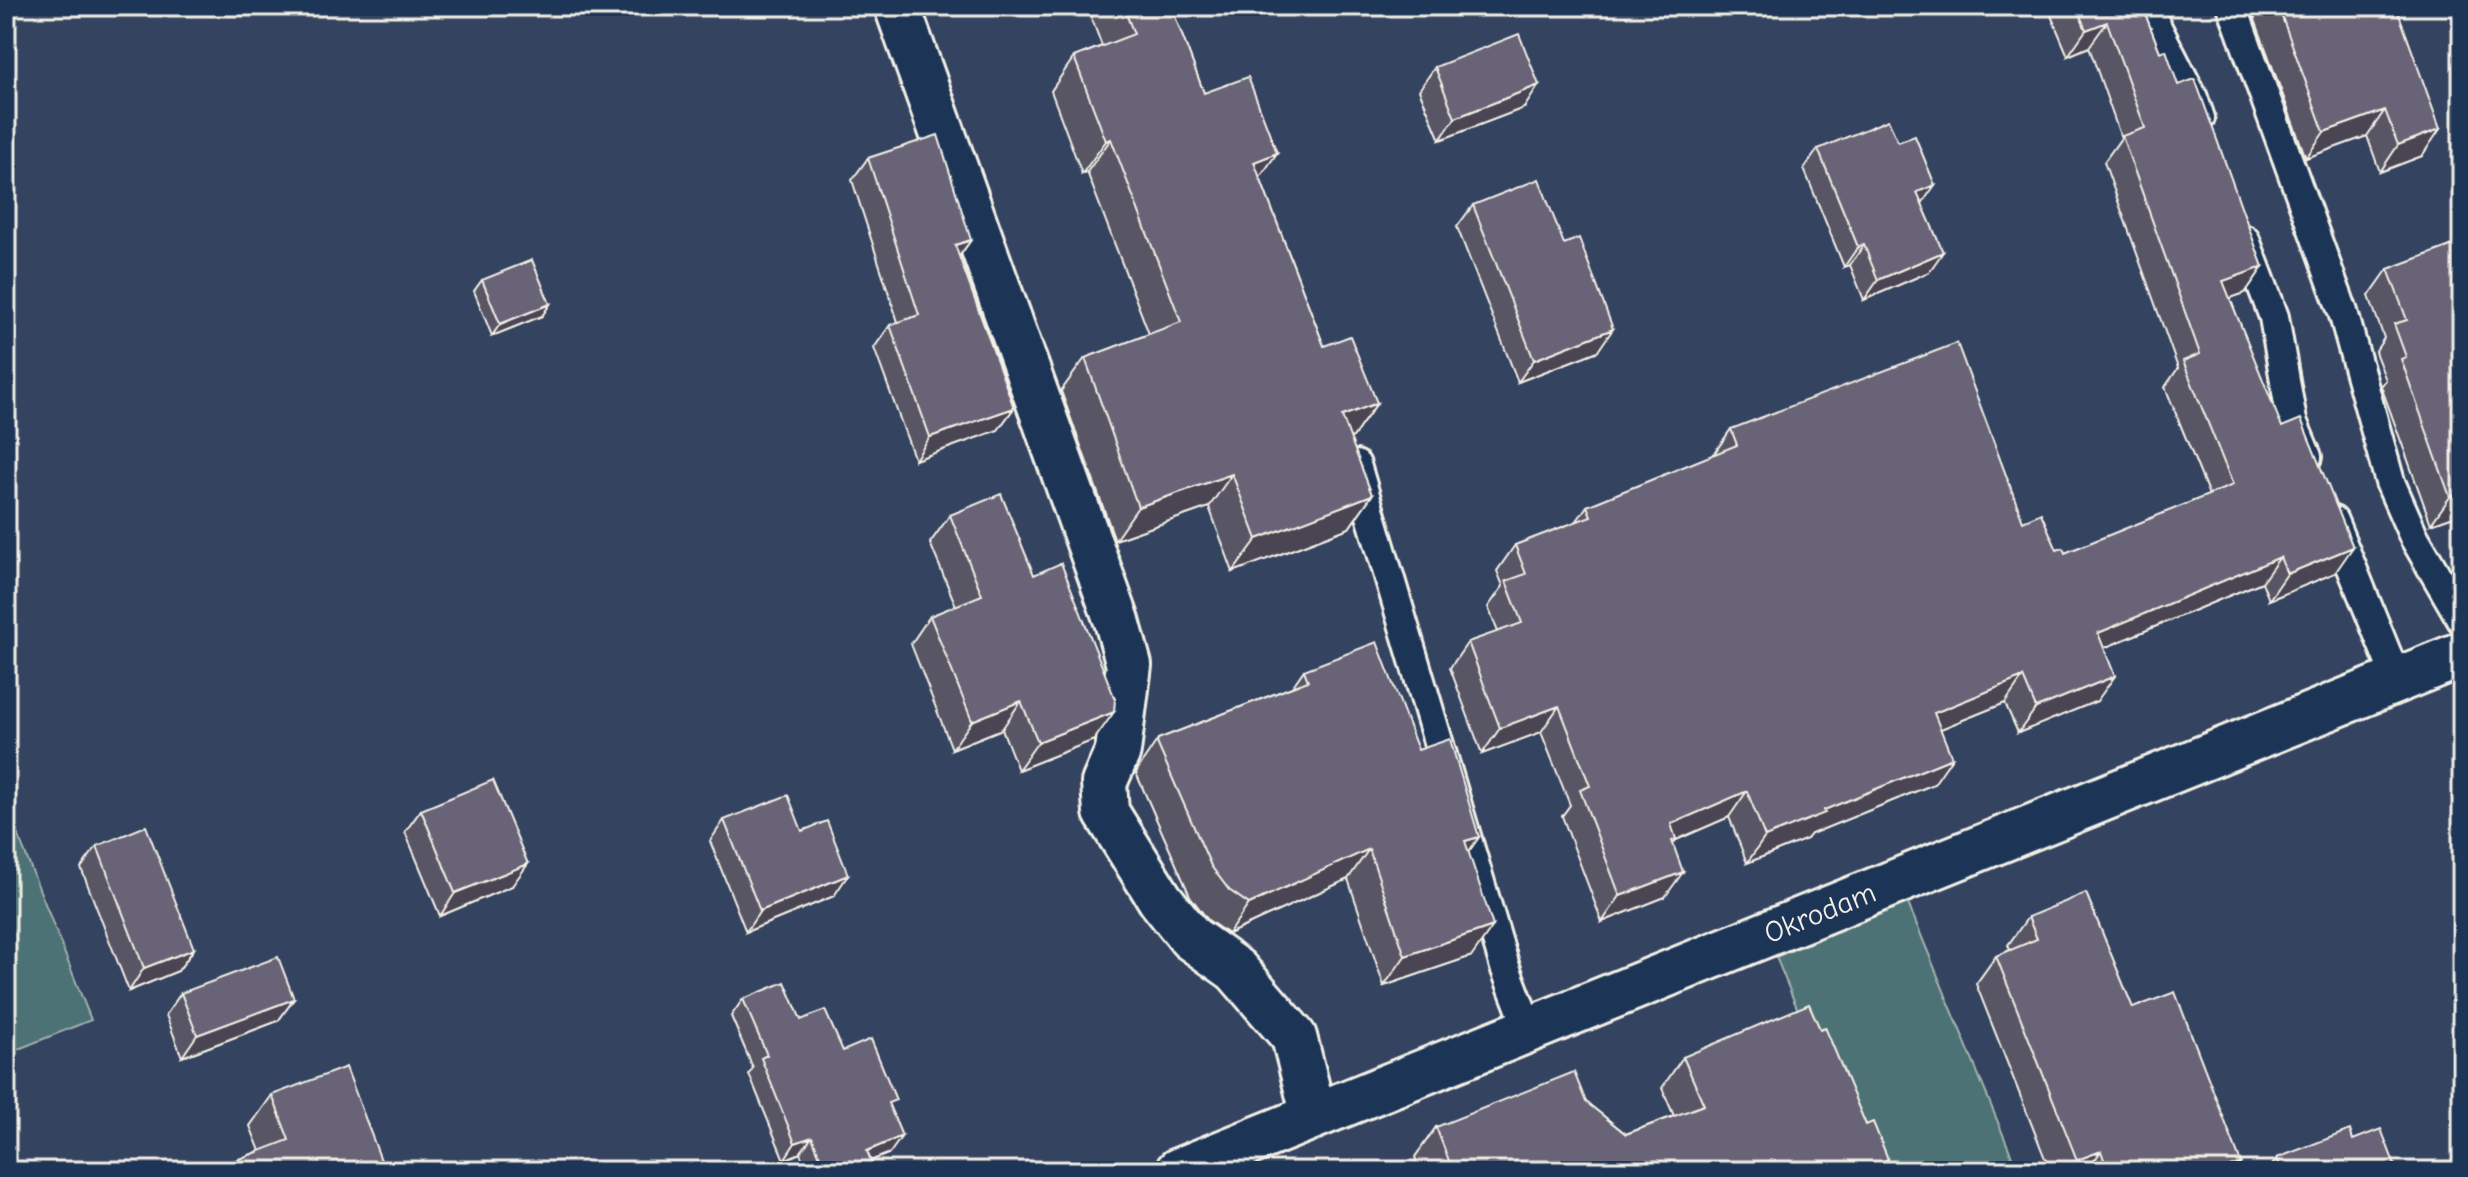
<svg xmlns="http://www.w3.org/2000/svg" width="2468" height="1177" viewBox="0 0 2468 1177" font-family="'Comic Neue',sans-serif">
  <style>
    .green { fill: #4e7274; stroke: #a1b2ae; stroke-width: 2 }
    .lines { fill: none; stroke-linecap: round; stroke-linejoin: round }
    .service-casing { stroke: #f4f1e8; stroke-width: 34 }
    .minor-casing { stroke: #f4f1e8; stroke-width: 50 }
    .service { stroke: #1d3557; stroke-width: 28 }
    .minor { stroke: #1d3557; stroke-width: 44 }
    .wall { fill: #595565; stroke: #f4f1e8; stroke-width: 2 }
    .shaded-wall { fill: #494553; stroke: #f4f1e8; stroke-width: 2 }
    .building { fill: #686376; stroke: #f4f1e8; stroke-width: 2 }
    .labels { text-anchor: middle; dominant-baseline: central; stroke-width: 6; stroke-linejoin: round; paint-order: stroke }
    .street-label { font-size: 30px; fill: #f4f1e8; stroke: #1d3557 }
  </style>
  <rect width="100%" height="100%" fill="#344360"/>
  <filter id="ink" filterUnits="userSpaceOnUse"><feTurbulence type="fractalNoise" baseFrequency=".0125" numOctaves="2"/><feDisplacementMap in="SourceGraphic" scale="16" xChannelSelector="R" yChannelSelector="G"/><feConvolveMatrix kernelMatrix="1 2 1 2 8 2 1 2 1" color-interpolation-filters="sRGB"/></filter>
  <g filter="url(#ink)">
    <!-- green -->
    <path class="green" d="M6,805l85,215 -85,34z
      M1907,901l111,270h-154l-88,-214z"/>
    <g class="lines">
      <defs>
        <path id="service" d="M2146,6l47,92 7,20
          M2232,6l111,306 47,170 24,55 48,83
          M2245,240l29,77 18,104 15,36
          M1356,465l149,502 24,63
          M2333,521l64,159"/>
        <path id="minor" d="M897,6l220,615 12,44 -11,86 -14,32 2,29 54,87 31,39 45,32 58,67 20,79
          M1178,1171l1284,-517"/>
      </defs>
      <!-- service casing -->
      <use href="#service" class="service-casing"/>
      <!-- minor casing -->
      <use href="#minor" class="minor-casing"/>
      <!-- service -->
      <use href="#service" class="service"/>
      <!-- minor -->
      <use href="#minor" class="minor"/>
    </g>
    <!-- wall -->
    <path class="wall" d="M1087,6h84l33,87 56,85 64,168 53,57 -24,34 -3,1 22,57 -23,33 -116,44 -24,-65 -94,33 -54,-149 24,-33 64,-24 -62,-162 -5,2 -31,-83 23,-34 28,-11z
      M2047,6h95l18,46 18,33 85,182 -18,26 -15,5 105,275 -66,27 -7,-18 -158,66 -7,53 -79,32 -13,-30 -65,26 -6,55 -123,50 -4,5 -60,24 -18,-46 -53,23 -3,4 -8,53 -63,25 -40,-106 8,-11 -29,-73 -59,22 -32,-86 18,-26 30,-10 -10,-25 15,-21 -6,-15 18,-26 61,-23 11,-16 126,-51 18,-26 292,92 34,29 8,3 144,-58 -44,-108 13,-19 -74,-206 17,-24 -32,-91 -21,9z
      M2250,6h146l26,150 -42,16 -13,-36 -61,22z
      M1435,67l89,41 -84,32 -21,-50z
      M1818,149l104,54 7,69 -65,28 -14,-35 -6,2 -40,-98z
      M868,158l103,82 -12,17 55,151 -16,22 -83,30 -41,-112 16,-23 8,-3 -46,-142z
      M1473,205l125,146 -80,31 -61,-155z
      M2462,242v271l-31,11 -50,-138 5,-6 -11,-28 9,-14 -15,-42 19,-27z
      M482,280l68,24 -8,12 -50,20 -18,-45z
      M950,515l144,225 -76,30 -16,-41 -50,20 -41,-105 19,-28 26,-10 -26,-63z
      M1304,670l114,80 61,87 -11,15 4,104 -88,30 -36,-107 -120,55 -20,-14 -18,-24 -54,-123 2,-4 20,-30 134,-52z
      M421,810l91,76 -72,30 -35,-84z
      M724,820l78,11 32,65 -88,36 -36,-91z
      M97,846l97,103 -16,22 -49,20 -48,-123z
      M2028,917l213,246 -6,8h-185l-74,-187 20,-28 14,-6 -2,-5z
      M181,993l113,6 -16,22 -96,36 -16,-42z
      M743,999l58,21 42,31 47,57v45l-19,8 4,10h-68l-7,-18 -16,7 -35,-86 4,-6 -22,-52z
      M1820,1029l46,96 22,34 -8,12h-460l-5,-14 21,-30 150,-25 40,32 48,-18 -12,-28 21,-31z
      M272,1095l113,76h-170l3,-4 42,-16 -10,-25z
      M2353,1140l44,31h-129l9,-13z"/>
    <!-- shaded-wall -->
    <path class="shaded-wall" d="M2107,22l-18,25 -21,9 18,-26z
      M1539,85l-15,23 -84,32 15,-22z
      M2385,110l-18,26 -61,22 18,-26z
      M2440,129l-18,27 -42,16 18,-27z
      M1111,139l-24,33 -5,2 24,-33z
      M1277,153l-23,33v-24z
      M1935,185l-14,20 -4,-13z
      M971,240l-16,22v-17z
      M1864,245l-14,20 -6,2 14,-20z
      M1943,252l-14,20 -65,28 14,-20z
      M2263,267l-18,26 -40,14 18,-26z
      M550,304l-8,12 -50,20 8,-12z
      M1613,329l-15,22 -80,31 16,-22z
      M1377,403l-24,34 -34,13 23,-34z
      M1014,408l-16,22 -83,30 15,-23z
      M1232,474l-23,33 -94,33 23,-33z
      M2462,492v21l-31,11 19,-27z
      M1372,495l-23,33 -116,44 24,-33z
      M2353,547l-18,26 -66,27 18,-26z
      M2280,557l-18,25 -182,76 18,-25z
      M2115,676l-18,25 -79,32 18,-25z
      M2023,677l-18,26 -89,36 18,-26z
      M1021,701l-19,28 -50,20 20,-28z
      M1559,706l-18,26 -59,22 18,-26z
      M1114,712l-20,28 -76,30 20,-28z
      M1952,758l-18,26 -123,50 -4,5 -60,24 18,-26 59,-27z
      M1747,791l-18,26 -53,23 -18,25 13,-41z
      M1479,837l-21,30 7,-26z
      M1369,849l-21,30 -120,55 21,-30z
      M528,864l-16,22 -72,30 15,-23z
      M1683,872l-18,25 -63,25 18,-26z
      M848,875l-14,21 -88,36 14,-21z
      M1493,926l-21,30 -88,30 21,-30z
      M194,949l-16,22 -49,20 15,-23z
      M294,999l-16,22 -96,36 15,-22z
      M902,1136l-12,17 -35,14 12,-16z
      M812,1137l-12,16 -16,7 11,-17z
      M2101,1151l-14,20h-18l8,-11z
      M1888,1159l-9,12 -2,-7z
      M2241,1163l-6,8h-16z"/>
    <!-- building -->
    <path class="building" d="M1123,6h48l33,87 44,-16 29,76 -23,9 70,184 26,-10 27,67 -35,13 30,79 -115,44 -25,-65 -94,33 -53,-149 96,-36 -70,-183 -5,2 -32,-84 60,-23z
      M2076,6h66l18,46 6,-2 12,35 17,-6 68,188 -40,14 59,146 19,-8 52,128 -66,27 -7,-17 -182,76 17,43 -79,32 -13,-31 -89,36 18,45 -128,52 1,3 -60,24 -18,-46 -76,33 5,15 -4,2 11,31 -63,24 -40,-106 10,-4 -31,-80 -59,22 -32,-86 54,-19 -16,-42 20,-7 -11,-29 76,-29 -4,-10 150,-61 -6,-16 226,-86 66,178 18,-8 16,37 6,-2 2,5 168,-68 -50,-124 17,-7 -78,-218 23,-8 -38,-106 -21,8z
      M2278,6h118l44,123 -42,16 -13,-35 -61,22z
      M1519,34l20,51 -84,33 -20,-51z
      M1888,120l10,22 17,-6 20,49 -18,7 26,60 -65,28 -14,-35 -6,2 -40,-98z
      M938,135l33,105 -16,5 59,163 -84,29 -40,-112 29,-10 -51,-157z
      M1539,179l25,65 15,-6 34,91 -79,31 -61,-155z
      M2462,242v250l-12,5 -49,-138 5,-2 -12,-33 13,-4 -19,-51z
      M532,260l18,44 -50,20 -18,-44z
      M1001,494l33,81 27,-12 54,136 -1,13 -76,30 -17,-41 -49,20 -42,-105 52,-21 -32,-80z
      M1377,642l41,108 32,-11 29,98 -14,4 28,85 -88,30 -36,-107 -120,55 -20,-14 -18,-24 -54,-123 1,-4 150,-58 -4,-11z
      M493,780l35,84 -73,29 -34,-83z
      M788,795l14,36 25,-10 21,54 -88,36 -36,-91z
      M146,826l48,123 -50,19 -47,-122z
      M2086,893l47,115 42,-16 66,171 -22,8h-111l-7,-20 -24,9 -81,-204 41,-17 -9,-22z
      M278,957l16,42 -97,36 -16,-42z
      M785,982l16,38 24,-10 18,41 28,-12 25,61 -8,3 14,33 -35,15 8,20h-49l-14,-34 -17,6 -34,-85 6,-3 -24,-56z
      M1809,1004l11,25 5,-2 41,98 7,-3 15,37 -11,5 3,7h-427l-17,-44 138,-55 12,30 40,32 78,-29 -21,-48z
      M346,1067l39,104h-165l-2,-4 71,-27 -17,-45z
      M2381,1129l16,42h-115l-5,-13 73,-28 3,10z"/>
  </g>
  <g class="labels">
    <!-- street labels -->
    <g class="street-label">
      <text transform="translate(1820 913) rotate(-22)">Okrodam</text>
    </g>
  </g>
  <!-- margin -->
  <rect width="2468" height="1177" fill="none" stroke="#1d3557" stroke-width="32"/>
  <rect x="16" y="16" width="2436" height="1145" fill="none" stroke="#f4f1e8" stroke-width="3" filter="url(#ink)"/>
</svg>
